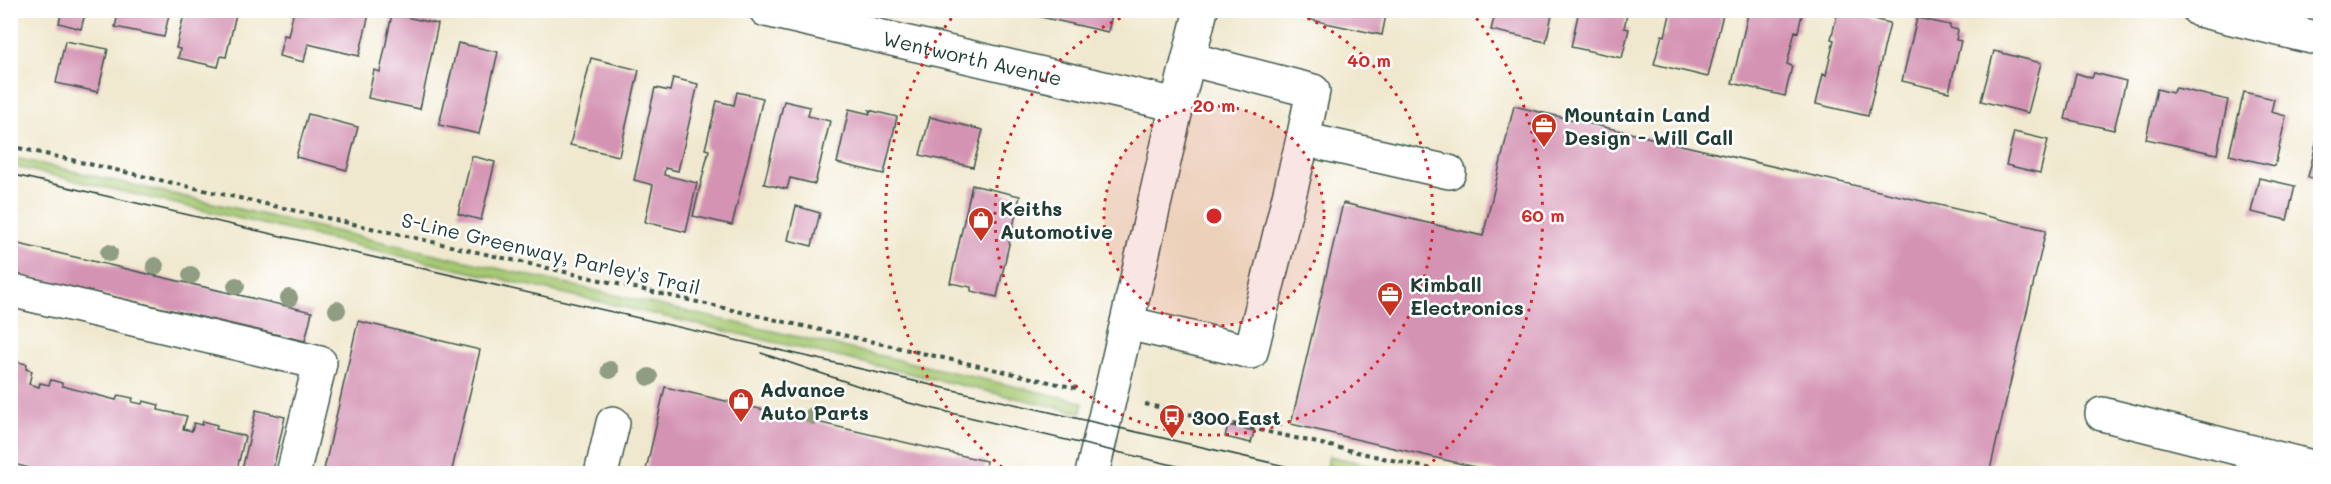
<svg xmlns="http://www.w3.org/2000/svg" width="2331" height="484" viewBox="0 0 2331 484" font-family="Mali,sans-serif">
  <style>
    .green { fill: #a5c871; stroke: #628252; stroke-width: 1.5 }
    .building { fill: #d493b3 }
    .lines { fill: none; stroke-linecap: round; stroke-linejoin: round }
    .minor-casing { stroke: #3e574b; stroke-width: 36 }
    .path { stroke: #3e574b; stroke-width: 4; stroke-dasharray: 4.5 4.5; stroke-linecap: butt }
    .minor { stroke: #fff; stroke-width: 33 }
    .tram { stroke: #1f3d34; stroke-width: 1.5 }
    .tree { fill: #8f9d82 }
    .ring { fill: none; stroke: #d62828; stroke-width: 3; stroke-dasharray: 3 6 }
    .labels { text-anchor: middle; dominant-baseline: central; stroke-width: 5; stroke-linejoin: round; paint-order: stroke }
    .street-label { font-size: 20px; fill: #1f3d34; stroke: #fff }
    .poi-label { font-size: 20px; font-weight: bold; fill: #1f3d34; stroke: #fff; text-anchor: start }
    .centre { fill: #d62828; stroke: #fff; stroke-width: 3 }
    .ring-label { font-size: 18px; text-anchor: middle; font-weight: bold; fill: #d62828; stroke: #fff; stroke-width: 5; stroke-linejoin: round; paint-order: stroke }
  </style>
  <rect width="100%" height="100%" fill="#fff"/>
  <filter id="ink" filterUnits="userSpaceOnUse"><feTurbulence type="fractalNoise" baseFrequency=".0167" numOctaves="2"/><feDisplacementMap in="SourceGraphic" scale="12" xChannelSelector="R" yChannelSelector="G"/><feConvolveMatrix kernelMatrix="1 2 1 2 8 2 1 2 1" color-interpolation-filters="sRGB"/></filter>
  <filter id="wash" filterUnits="userSpaceOnUse"><feTurbulence type="fractalNoise" baseFrequency=".008" numOctaves="4" result="noise"/><feDisplacementMap in="SourceGraphic" scale="24" xChannelSelector="R" yChannelSelector="G"/><feGaussianBlur stdDeviation="1.35" result="paint"/><feColorMatrix in="noise" values="0 0 0 0 0 0 0 0 0 0 0 0 0 0 0 0 0 1.4 0 .05"/><feComposite in="paint" operator="in"/></filter>
  <g filter="url(#wash)">
    <rect width="100%" height="100%" fill="#f0e8ce"/>
    <!-- green -->
    <path class="green" d="M11,157l1072,245 -2,11 -1070,-247z
      M1329,456l77,17h-46l-33,-7z"/>
    <g id="blocks">
      <!-- building -->
      <path class="building" d="M62,10h24l-5,19 -22,-6z
        M119,10h51l-6,27 -49,-10z
        M185,10h52l-11,47 -5,-1 -3,11 -40,-9 2,-9 -4,-1z
        M294,10h76l-11,46 -51,-12 -4,18 -25,-6 5,-21 4,1z
        M1033,10h80l-5,22 -76,-17z
        M1309,10h78l-5,25 -75,-16z
        M1496,10h57l-7,32 -55,-12z
        M1579,10h49l-4,18 5,1 -7,29 -51,-11z
        M1671,10h53l-16,67 -54,-13 8,-29 3,1z
        M1749,10h54l-5,22 -3,-1 -8,33 5,2 -7,30 -53,-13z
        M1838,11l52,12 -22,93 -52,-12 7,-30 3,1 8,-35 -3,-1z
        M392,14l46,10 -18,85 -52,-11 6,-28 6,2z
        M1917,18l33,7v3l8,2 -2,10 5,1 -12,51 -47,-11z
        M65,41l43,8 -10,43 -42,-9z
        M458,43l40,9 -19,82 -40,-9z
        M1994,51l47,12 -13,50 -47,-12z
        M591,58l48,12 -20,86 -49,-11z
        M2076,73l16,5 2,-5 32,8 -12,49 -49,-11z
        M673,78l25,6 -20,87 -13,-3 -1,7 33,8 -11,49 -41,-10 8,-37 -19,-5 21,-92 15,3z
        M2176,88l52,12 -11,54 -71,-15 11,-50 15,4z
        M737,92l26,6 -31,127 -39,-9 16,-66 -4,-1 12,-48 17,4z
        M2244,92l30,7 -3,13 15,4 -11,50 -46,-11z
        M784,101l26,6 -2,9 22,5 -15,63 -25,-6 -3,11 -23,-5z
        M1514,106l532,124 -57,244h-484l-214,-50 52,-221 140,33z
        M849,109l21,5 -1,-4 28,7 -13,57 -47,-11z
        M308,114l50,13 -11,43 -51,-13z
        M930,117l53,13 -10,37 -53,-12z
        M2320,128v52l-12,-3z
        M2014,132l34,8 -8,33 -34,-8z
        M472,156l23,6 -14,58 -23,-6z
        M2259,178l36,8 -8,34 -36,-8z
        M972,185l48,11 -23,101 -26,-6v-4l-21,-4z
        M796,206l24,7 -8,33 -24,-6z
        M10,242l302,70 -7,29 -295,-68z
        M358,321l122,29 -29,124h-128z
        M12,361l15,3 -1,5 6,2 -3,13 10,3 1,-4 9,2 2,-5 11,3v3l54,14 2,-5 15,3 -1,4 10,2 1,-3 16,4 -1,5 29,6 -4,13 9,2 2,-8 8,2 1,-4 14,4 -1,4 29,7 -9,38h-185l-41,-11z
        M665,387l321,74 -2,13h-339z
        M256,410l29,7 -13,57h-31z
        M1228,425l26,6 -3,12 -26,-6z"/>
    </g>
  </g>
  <g filter="url(#ink)">
    <use href="#blocks" fill-opacity="0" stroke="#3e574b" stroke-width="1.5"/>
    <g class="lines">
      <defs>
        <g id="minor">
          <path id="s1" d="M766,10l411,95"/>
          <path d="M2199,10l121,29"/>
          <path d="M1189,59l124,32 -10,48"/>
          <path d="M10,290l310,73 -27,111"/>
          <path d="M1127,323l124,29 52,-213 146,33"/>
          <path d="M2102,414l218,55"/>
          <path d="M601,474l12,-51"/>
          <path d="M1092,474l85,-369 24,-95"/>
        </g>
      </defs>
      <!-- minor casing -->
      <use href="#minor" class="minor-casing"/>
      <!-- path -->
      <path class="path" d="M10,146l1066,242
        M1145,404l309,70"/>
      <!-- minor -->
      <use href="#minor" class="minor"/>
      <!-- tram -->
      <path class="tram" d="M10,174l1310,300
        M761,353l148,50 302,71"/>
    </g>
    <!-- trees -->
    <g class="tree">
      <circle cx="109" cy="253" r="9"/>
      <circle cx="155" cy="266" r="9"/>
      <circle cx="191" cy="275" r="9"/>
      <circle cx="236" cy="286" r="9"/>
      <circle cx="289" cy="298" r="9"/>
      <circle cx="337" cy="310" r="9"/>
      <circle cx="610" cy="370" r="9"/>
      <circle cx="649" cy="377" r="9"/>
      <circle cx="813" cy="416" r="9"/>
    </g>
  </g>
  <!-- distance rings -->
  <circle cx="1214" cy="216" r="110" fill="#d62828" fill-opacity=".12"/>
  <g class="ring">
    <circle cx="1214" cy="216" r="110"/>
    <path d="M1291 11A219 219 0 1 1 1137 11"/>
    <path d="M1009 473A329 329 0 0 1 957 11M1471 11A329 329 0 0 1 1419 473"/>
  </g>
  <!-- icons -->
  <defs>
    <symbol id="office-pin" viewBox="-11 -11 22 30"><path d="M0 17L-7.5 6A9.5 9.5 0 1 1 7.5 6Z" fill="#c8321e" stroke="#fff"/><path d="M-6-3h4V-5.5h4V-3h4V5H-6ZM-1-4.5V-3h2v-1.5ZM-6 0V1H6V0Z" fill="#fff"/></symbol>
    <symbol id="shop-pin" viewBox="-11 -11 22 30"><path d="M0 17L-7.5 6A9.5 9.5 0 1 1 7.5 6Z" fill="#c8321e" stroke="#fff"/><path d="M-5-2.5h2.3a2.7 3.5 0 0 1 5.4 0H5L5.5 6h-11ZM-1.5-2.5h3a1.5 2.3 0 0 0-3 0Z" fill="#fff"/></symbol>
    <symbol id="bus-pin" viewBox="-11 -11 22 30"><path d="M0 17L-7.5 6A9.5 9.5 0 1 1 7.5 6Z" fill="#c8321e" stroke="#fff"/><path d="M-5-6H5V4H4V6H2V4H-2V6H-4V4H-5ZM-3.5-4V0h7V-4ZM-3.5 1.2v1.5H-2V1.2ZM2 1.2v1.5H3.5V1.2Z" fill="#fff"/></symbol>
  </defs>
  <g fill-rule="evenodd">
    <use href="#office-pin" x="1529" y="111" width="30" height="40"/>
    <use href="#shop-pin" x="966" y="205" width="30" height="40"/>
    <use href="#office-pin" x="1375" y="280" width="30" height="40"/>
    <use href="#shop-pin" x="726" y="386" width="30" height="40"/>
    <use href="#bus-pin" x="1157" y="402" width="30" height="40"/>
  </g>
  <g class="labels">
    <!-- street labels -->
    <g class="street-label">
      <text stroke="none"><textPath href="#s1" startOffset="212">Wentworth Avenue</textPath></text>
      <text transform="translate(551 253) rotate(13)">S-Line Greenway, Parley's Trail</text>
    </g>
    <!-- poi labels -->
    <g class="poi-label">
      <text x="1564" y="114">Mountain Land<tspan x="1564" dy="23">Design - Will Call</tspan></text>
      <text x="1000" y="208">Keiths<tspan x="1000" dy="23">Automotive</tspan></text>
      <text x="1410" y="284">Kimball<tspan x="1410" dy="23">Electronics</tspan></text>
      <text x="760" y="389">Advance<tspan x="760" dy="23">Auto Parts</tspan></text>
      <text x="1192" y="417">300 East</text>
    </g>
  </g>
  <circle cx="1214" cy="216" r="9" class="centre"/>
  <g class="ring-label">
    <text x="1369" y="67">40 m</text>
    <text x="1214" y="112">20 m</text>
    <text x="1543" y="222">60 m</text>
  </g>
  <!-- margin -->
  <rect width="2331" height="484" fill="none" stroke="#fff" stroke-width="36"/>
</svg>
